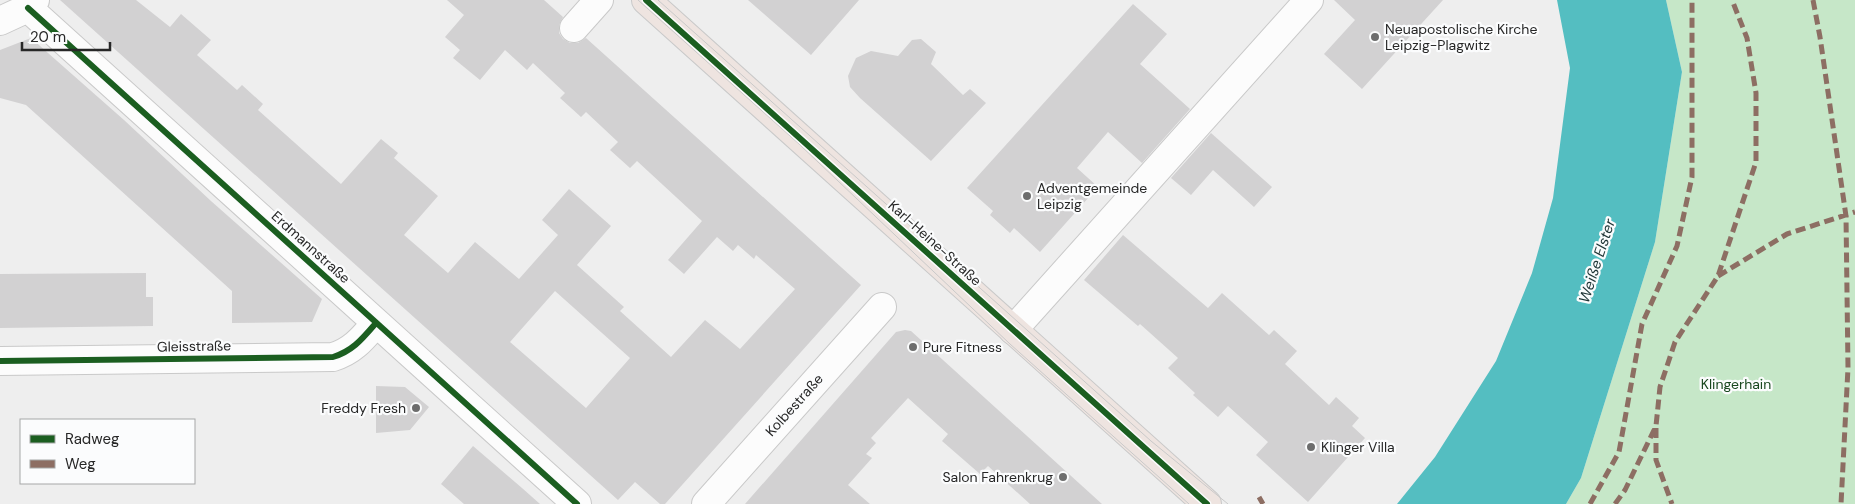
<svg xmlns="http://www.w3.org/2000/svg" width="1855" height="504" viewBox="0 0 1855 504" font-family="'DM Sans',sans-serif">
  <style>
    .green { fill: #c6e7c8 }
    .water { fill: #54bec1 }
    .building { fill: #d2d1d2; fill-rule: evenodd }
    .lines { fill: none; stroke-linecap: round; stroke-linejoin: round }
    .minor-casing { stroke: #c9c9c9; stroke-width: 30 }
    .major-casing { stroke: #c9c9c9; stroke-width: 30 }
    .minor { stroke: #fcfcfc; stroke-width: 28 }
    .major { stroke: #eee4e0; stroke-width: 28 }
    .tram { stroke: #c9c9c9; stroke-width: 1 }
    .quiet { stroke: #8d6e63; stroke-width: 5; stroke-dasharray: 10 5; stroke-linecap: butt }
    .cycleway-casing { stroke: #fbfcfd; stroke-width: 9 }
    .cycleway { stroke: #1b5e20; stroke-width: 6 }
    .poi-dot { fill: #6d6d6d; stroke: #fbfcfd; stroke-width: 2 }
    .labels { text-anchor: middle; dominant-baseline: central; stroke-width: 4.5; stroke-linejoin: round; paint-order: stroke }
    .poi-label { font-size: 14px; fill: #272727; stroke: #fbfcfd; text-anchor: start }
    .street-label { font-size: 14px; fill: #272727; stroke: #fbfcfd }
    .park-label { font-size: 14px; fill: #19471f; stroke: #fbfcfd }
    .water-label { font-size: 15px; font-style: italic; fill: #1f3536; stroke: #fbfcfd }
  </style>
  <rect width="100%" height="100%" fill="#eee"/>
  <!-- green -->
  <path class="green" d="M1666,0h189v504h-289l15,-26 74,-236 27,-170z"/>
  <!-- water -->
  <path class="water" d="M1557,0h109l16,72 -27,170 -74,236 -15,26h-169l38,-47 61,-96 36,-88 21,-75 17,-130z"/>
  <!-- building -->
  <path class="building" d="M60,0h76l34,27 11,-13 30,26 -14,15 40,35 5,-5 21,19 -5,6 83,74 40,-45 17,14 -4,5 44,38 -34,39 44,38 27,-31 44,37 39,-44 -16,-15 27,-31 42,37 -34,39 47,42 -4,4 51,46 34,-37 35,29 55,-60 -39,-34 -2,4 -16,-14 -5,6 -16,-14 -33,37 -16,-14 34,-39 -65,-60 -7,7 -20,-18 8,-8 -32,-30 -5,5 -21,-19 5,-5 -32,-30 -6,7 -22,-20 -25,30 -27,-22 7,-8 -15,-13 19,-22 -17,-15h97l19,17 -4,8v8l4,6 7,4h8l8,-5 275,247 -196,219h-5l-25,-22 -17,18zM555,291l75,67 -44,50 -76,-66z
    M748,0h111l-48,55z
    M1334,0h109l-81,89 -38,-35 31,-34z
    M1133,4l34,30 -27,30 50,45 -48,54 -34,-31 -31,36 21,19 -58,65 -26,-24 -4,5 -20,-18 3,-4 -26,-23z
    M31,38l93,82 87,81 111,98 -10,23 -80,1v-32l-206,-186 -26,-7v-48z
    M921,39l15,13 -5,12 32,31 7,-6 16,14 -55,58 -71,-63 -10,-11 -2,-11 8,-18 15,-7 27,5 14,-16z
    M1211,133l61,54 -18,20 -41,-37 -22,25 -20,-17z
    M1123,235l85,73 14,-15 47,42 5,-5 23,21 -12,13 44,41 7,-8 23,21 -7,8 13,12 -57,64 -52,-47 12,-13 -40,-36 -10,11 -25,-22 2,-2 -27,-25 10,-10 -38,-34 -2,2 -54,-46z
    M146,273v24h7v29l-153,2v-54z
    M905,330l6,1 191,173h-72l-42,-38 -8,8 -38,-33 6,-7 -40,-36 -37,40 5,5 -10,11 6,4 -24,27 22,19h-125l151,-172z
    M376,386l29,1 24,20 -19,23 -34,3z
    M473,446l49,42 18,16h-76l-23,-20z"/>
  <g class="lines">
    <defs>
      <path id="minor" d="M28,8l549,496
        M0,21l28,-13 7,-8
        M574,28l25,-28
        M1013,330l296,-330
        M0,361l333,-4c20,-6 30,-19 43,-34
        M706,504l176,-197"/>
      <path id="major" d="M646,0l561,504"/>
    </defs>
    <!-- minor casing -->
    <use href="#minor" class="minor-casing"/>
    <!-- major casing -->
    <use href="#major" class="major-casing"/>
    <!-- minor -->
    <use href="#minor" class="minor"/>
    <!-- major -->
    <use href="#major" class="major"/>
    <!-- tram -->
    <path class="tram" d="M638,0l161,144 211,200 179,160
      M658,0l493,441 77,63"/>
    <!-- quiet -->
    <path class="quiet" d="M1813,0l7,37 26,179 2,152 -7,136
      M1718,276l69,-42 68,-22
      M1656,428v32l16,44
      M1259,497l4,7
      M1590,504l29,-52 23,-128 35,-78 15,-69v-177
      M1615,504l10,-14 31,-64 4,-39 15,-45 43,-66 38,-114v-69l-9,-55 -15,-38"/>
    <defs>
      <path id="cycleway" d="M646,0l561,504
        M28,8l549,496
        M0,361l333,-4c20,-6 30,-19 43,-34"/>
    </defs>
    <!-- cycleway casing -->
    <use href="#cycleway" class="cycleway-casing"/>
    <!-- cycleway -->
    <use href="#cycleway" class="cycleway"/>
  </g>
  <!-- markers -->
  <g class="poi-dot">
    <circle cx="1375" cy="37" r="5"/>
    <circle cx="1027" cy="196" r="5"/>
    <circle cx="913" cy="347" r="5"/>
    <circle cx="416" cy="408" r="5"/>
    <circle cx="1311" cy="447" r="5"/>
    <circle cx="1063" cy="477" r="5"/>
  </g>
  <g class="labels">
    <!-- poi labels -->
    <g class="poi-label">
      <text x="1385" y="29">Neuapostolische Kirche<tspan x="1385" dy="16">Leipzig-Plagwitz</tspan></text>
      <text x="1037" y="188">Adventgemeinde<tspan x="1037" dy="16">Leipzig</tspan></text>
      <text x="923" y="347">Pure Fitness</text>
      <text x="406" y="408" text-anchor="end">Freddy Fresh</text>
      <text x="1321" y="447">Klinger Villa</text>
      <text x="1053" y="477" text-anchor="end">Salon Fahrenkrug</text>
    </g>
    <!-- street labels -->
    <g class="street-label">
      <text transform="translate(935 243) rotate(42)">Karl-Heine-Straße</text>
      <text transform="translate(311 247) rotate(42)">Erdmannstraße</text>
      <text transform="translate(194 346) rotate(-1)">Gleisstraße</text>
      <text transform="translate(794 405) rotate(-48)">Kolbestraße</text>
    </g>
    <!-- park labels -->
    <g class="park-label">
      <text x="1736" y="384">Klingerhain</text>
    </g>
    <!-- water labels -->
    <g class="water-label">
      <text transform="translate(1597 261) rotate(-72)">Weiße Elster</text>
    </g>
  </g>
  <!-- legend -->
  <rect x="20" y="419" width="175" height="65" fill="#fbfcfd" stroke="#a6a7a7"/>
  <rect x="30" y="435" width="25" height="8" fill="#1b5e20" stroke="#a6a7a7"/>
  <text x="65" y="444" font-size="15" fill="#272727">Radweg</text>
  <rect x="30" y="460" width="25" height="8" fill="#8d6e63" stroke="#a6a7a7"/>
  <text x="65" y="469" font-size="15" fill="#272727">Weg</text>
  <!-- scale -->
  <path d="M22 42v8h88v-8" fill="none" stroke="#272727" stroke-width="2.5"/>
  <text x="30" y="42" font-size="15" fill="#272727" stroke="#fbfcfd" stroke-width="4" paint-order="stroke">20 m</text>
</svg>
